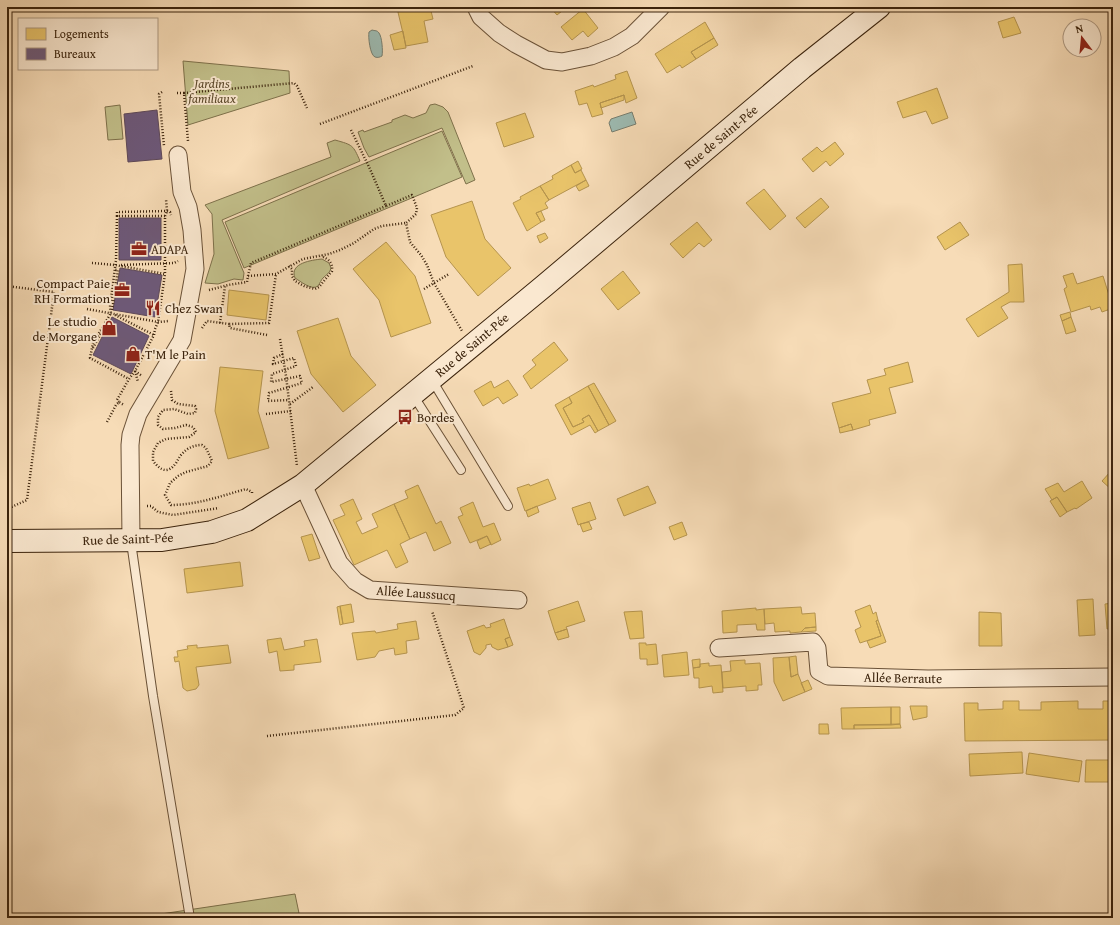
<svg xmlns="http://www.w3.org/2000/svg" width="1120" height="925" viewBox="0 0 1120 925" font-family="'Gentium Book Plus',serif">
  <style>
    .green { fill: #c2bf8a; stroke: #7e714b }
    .water { fill: #9dbbb2; stroke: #767e70 }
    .homes { fill: #e9c46a; stroke: #b5944e }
    .offices { fill: #6d597a; stroke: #5e4959 }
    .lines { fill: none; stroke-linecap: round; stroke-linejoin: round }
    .lane-casing { stroke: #6a5137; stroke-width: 10 }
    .street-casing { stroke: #6a5137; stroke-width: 19 }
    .secondary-casing { stroke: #3b230c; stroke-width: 24 }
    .path { stroke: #3b230c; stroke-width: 2.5; stroke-dasharray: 1 2; stroke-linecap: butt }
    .lane { stroke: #fae8d0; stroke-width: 8 }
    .street { stroke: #fae8d0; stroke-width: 17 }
    .secondary { stroke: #fae8d0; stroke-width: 22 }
    .labels { text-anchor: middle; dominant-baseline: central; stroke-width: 4; stroke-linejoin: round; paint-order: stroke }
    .park-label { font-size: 13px; font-style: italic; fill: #5d4a2c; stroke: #fae8d0 }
    .street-label { font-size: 13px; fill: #3b230c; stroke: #fae8d0 }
    .poi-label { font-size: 13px; fill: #3b230c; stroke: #fae8d0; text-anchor: start }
  </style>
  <rect width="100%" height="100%" fill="#f7dcb7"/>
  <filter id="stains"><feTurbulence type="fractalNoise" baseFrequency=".005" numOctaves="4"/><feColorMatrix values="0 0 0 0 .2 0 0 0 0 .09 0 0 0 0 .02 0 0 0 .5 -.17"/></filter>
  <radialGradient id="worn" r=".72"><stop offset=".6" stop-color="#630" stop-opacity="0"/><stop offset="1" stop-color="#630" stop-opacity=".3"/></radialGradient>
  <!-- green -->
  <path class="green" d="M183,61l106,10 1,22 -102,32z
    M435,104l8,3 5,5 27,68 -9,4 -24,-56 -73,29 -5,-9 -6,-16 5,-2 1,2 28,-10v-2l13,-5 8,3 13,-5 4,-8z
    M120,105l3,34 -15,1 -3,-33z
    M442,131l20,46 -218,91 -19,-46z
    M335,140c18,5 18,5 25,21l-138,59 22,53 -1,7 -9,-1 -16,5 -13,-1 9,-29 -2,-40 -7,-9 126,-48 -4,-14z
    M322,259l7,4 2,5c-1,5 -4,6 -8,10 -2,2 -3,5 -5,8 -6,5 -18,-5 -23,-8 -6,-15 17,-18 27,-19z
    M295,894l5,24h-166z"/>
  <!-- water -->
  <path class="water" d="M372,30c3,1 5,0 7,3 3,4 4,18 3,23 -2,1 -4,2 -7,1 -5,-2 -7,-20 -6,-25z
    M632,112l4,12 -24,8 -3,-9 2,-4z"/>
  <!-- homes -->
  <path class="homes" d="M400,7h30l3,12 -9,2 4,21 -22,4 -9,-38z
    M550,7h17l-10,8z
    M583,9l15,19 -10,9 -5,-6 -11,9 -11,-13z
    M1014,17l7,16 -18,5 -5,-16z
    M1113,17v22l-4,-1 2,-8 -2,-1z
    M705,22l9,16 -23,14 5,7 -14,9 -2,-3 -13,8 -12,-19z
    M403,31l3,17 -12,2 -4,-15z
    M714,38l4,7 -22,14 -5,-7z
    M627,71l10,27 -11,5 -2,-8 -24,8 3,11 -11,3 -5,-14 -8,2 -4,-14 18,-6 1,2 22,-8 -1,-4z
    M937,88l11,30 -16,6 -6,-13 -23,7 -6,-16z
    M624,95v5l-23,8 -1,-5z
    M525,113l9,24 -30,10 -8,-24z
    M835,142l9,12 -14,12 -4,-5 -13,11 -11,-13 15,-12 5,5z
    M578,161l4,8 -7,4 -4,-8z
    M571,165l4,8 6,-3 5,10 -37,20 -9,-14 13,-7 -1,-3z
    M586,180l3,6 -10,5 -3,-5z
    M540,186l9,14 -4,3 3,5 -12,5 5,9 -14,9 -14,-28 8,-4 -1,-2z
    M764,189l22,27 -16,14 -24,-27z
    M821,198l8,9 -24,21 -9,-10z
    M472,201l13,38 26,29 -33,28 -32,-39 -15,-42z
    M541,211l4,9 -4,2 -5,-9z
    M697,222l15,18 -8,7 -5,-4 -16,15 -13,-14z
    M960,222l9,13 -24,15 -8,-13z
    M545,233l3,5 -8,5 -3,-7z
    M386,242l29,34 16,47 -40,14 -12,-37 -26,-31z
    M1022,264l2,38h-14l-9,5 7,11 -30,19 -12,-18 43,-27 -1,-27z
    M623,271l17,22 -22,17 -17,-21z
    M1073,273l4,11 26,-8 10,32 -11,4 -2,-5 -9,3 -1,-4 -19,6 -7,-23 3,-2 -4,-11z
    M229,290l40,5 -3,25 -39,-5z
    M1070,312l1,5 -9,4 -2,-6z
    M1071,317l5,14 -10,3 -4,-13z
    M338,318l13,38 25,29 -33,27 -32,-38 -14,-43z
    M554,342l14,18 -37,29 -8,-13 13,-11 -4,-5z
    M908,362l5,20 -24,6 7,25 -27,7 1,5 -17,5 -2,-6 -12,4 -7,-25 39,-10 -4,-13 19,-5 -2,-6z
    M220,367l43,4 -5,40 11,37 -41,11 -13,-48z
    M508,380l10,15 -15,9 -5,-7 -15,9 -9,-15 17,-10 3,7z
    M594,383l22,38 -7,4 -21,-39z
    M588,386l21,39 -11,6 -9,-16 -7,4 2,3 -11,5 -10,-19 9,-5 -3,-6z
    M569,397l3,6 -9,5 10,19 11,-5 -2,-3 7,-4 9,16 -3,2 -5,-8 -19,10 -16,-30z
    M851,424l2,6 -13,3 -1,-5z
    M1111,471l2,2v18l-11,-10z
    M548,479l8,20 -31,12 -8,-23 12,-4 1,2z
    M1082,481l10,17 -16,11 -1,-1 -8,4 -10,-15 -5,3 -7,-11 13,-6 6,9z
    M418,485l18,39 5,-3 10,22 -17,8 -8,-19 -16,7 -16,-35 14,-6 -3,-7z
    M648,486l8,17 -32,13 -7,-17z
    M1057,497l10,15 -7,5 -10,-16z
    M353,499l9,20 -6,3 6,12 16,-7 -6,-13 22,-10 16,35 -10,5 8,18 -12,6 -9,-18 -33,15 -21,-45 12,-5 -5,-10z
    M473,502l10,25 11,-4 7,17 -10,5 -4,-9 -17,7 -12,-26 5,-2 -3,-7z
    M590,502l6,17 -18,6 -6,-17z
    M537,506l2,6 -11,5 -2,-6z
    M589,522l3,7 -9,3 -3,-8z
    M682,522l5,13 -13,5 -5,-13z
    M312,534l8,24 -11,3 -8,-24z
    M487,536l4,8 -11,5 -3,-8z
    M240,562l3,24 -56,7 -3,-24z
    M1093,599l2,36 -16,1 -2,-36z
    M578,601l7,20 -19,6 1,2 -12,4 -7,-22z
    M1113,603v25l-6,1 -2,-25z
    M351,604l3,18 -11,2 -3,-18z
    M870,605l3,9 3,-2 2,8 -2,1 5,15 -21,7 -5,-13 6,-3 -6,-16z
    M340,606l3,18 -3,1 -3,-18z
    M801,607l1,7 13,-1 1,14 -11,1 -4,4 -11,1v-2l-15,1 -1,-9 -9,1 -1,-15z
    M756,608v2l8,-1 1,21h-8l-1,-6 -19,1v7l-14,1 -1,-22z
    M642,611l2,27 -14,1 -6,-27z
    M979,612l22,1 1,33h-23z
    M504,619l6,18 -5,2 3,8 -10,3 -6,-3 -1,-3 -5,1v3l-6,7 -6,-3 -7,-21 17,-6 2,3 5,-1 -1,-3z
    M878,620l8,22 -16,6 -3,-7 14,-5 -5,-15z
    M416,621l3,18 -13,2 1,12 -12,2 -1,-7 -15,3 -4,6 -18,3 -5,-27 23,-2 1,2 22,-4 -1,-5z
    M816,627v4l-15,1 4,-4z
    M567,629l2,8 -11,3 -3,-7z
    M510,637l3,8 -5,2 -3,-8z
    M281,638l3,12 21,-4 -1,-5 13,-2 4,23 -27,3v5l-14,1 -3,-20 -8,2 -2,-13z
    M639,643h7v2l10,-1 2,20 -11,1v-6h-7z
    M197,645v3l31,-3 3,18 -35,4 3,18 -3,4 -9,2 -4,-3 -4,-27 -4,1 -1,-5h4l-1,-6 11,-2 -1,-3z
    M687,652l2,23 -25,2 -2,-22z
    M796,656l2,18 -7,3 -2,-20z
    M789,657l2,20 7,-3 7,18 -22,9 -9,-19 -1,-24z
    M700,659v8l-7,1 -1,-8z
    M745,660v4l15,-1 2,22h-4v5l-12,1v-5l-23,2 -1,-16 9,-1 -1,-10z
    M709,663v3l12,-1 2,27 -10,1 -1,-7 -13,2v-10h-5l-1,-10 7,-1v-3z
    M808,680l4,9 -7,3 -4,-9z
    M1003,701h16v9h22v-8l37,-1v8h25v-8h10v39l-148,1 -1,-38h14v7l25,-1z
    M910,706h17v11l-14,3z
    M891,707h9v17l-9,1z
    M891,707v18h-37v4h-12l-1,-21z
    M819,724h9l1,10h-10z
    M900,724l1,4 -47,1v-4z
    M1022,752l1,21 -53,3 -1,-22z
    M1029,753l53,8 -3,21 -53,-8z
    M1086,760h27v22h-28z"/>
  <!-- offices -->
  <path class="offices" d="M157,110l5,49 -34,3 -4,-48z
    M119,218h42v42h-42z
    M120,268l42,7 -7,42 -42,-7z
    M112,317l37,19 -18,38 -38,-19z"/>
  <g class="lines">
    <defs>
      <path id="lane" d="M432,380l76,126
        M413,395l48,75
        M131,542l22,154 37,222"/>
      <path id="street" d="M476,7l5,10 18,16 17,11 30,16 16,2 29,-6 23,-9 18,-11 29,-29
        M303,485l36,78 16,18 15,9 148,10
        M131,540l-1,-95 1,-10 7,-21 44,-74 13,-71 -3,-39 -4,-23 -6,-15 -4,-37
        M719,648l94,-6 4,6 2,23 9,5 100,3 185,-2"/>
      <path id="secondary" d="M7,541l155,-1 50,-8 35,-12 56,-35 241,-199 258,-218 77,-61"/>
    </defs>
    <!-- lane casing -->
    <use href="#lane" class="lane-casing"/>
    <!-- street casing -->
    <use href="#street" class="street-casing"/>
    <!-- secondary casing -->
    <use href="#secondary" class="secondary-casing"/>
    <!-- path -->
    <path class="path" d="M162,92l-3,2 5,52
      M177,93h7l4,48
      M184,93l110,-10 3,3 10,22
      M320,124l153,-58
      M351,130l19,39 16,37 26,-11 5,13 -1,6 -10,9 4,19 11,13 6,10 7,18 28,48
      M117,216v-4l50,-1 3,1 1,3
      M165,216l2,-5 -1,-12
      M92,263l23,2 50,9 -7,48 -3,7 -1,6 -19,36 7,5
      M121,265l53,-2 4,-2
      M289,266l3,3v7l3,5 9,5 11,3 4,-2 13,-16c1,-9 -4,-12 -11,-15
      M248,276l3,-13 135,-57
      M7,286l47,6 -27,208 -20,9
      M424,289l25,-15
      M209,290l19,-5 19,-3 1,-6 28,-2 27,-15 26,-5 11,-4 14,-7 20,-14 8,-3 24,-3
      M87,309l71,13 11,-1
      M112,310l6,-40h-4
      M115,315l39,20
      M220,323l5,-37
      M202,328l5,-7 22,3
      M267,335l-37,-7 -1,-4 40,-1 7,-49
      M280,339l6,37 11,90
      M93,348l12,-22
      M283,354l-9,4 -1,6 21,-6 2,8 -24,8 -1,8 29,-6 2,7 -33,10 -1,8 21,-1
      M135,371l-6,8 -39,-21 3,-15 18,-30 -1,-6 6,-47 1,-44h48v58
      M135,371l3,11
      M171,391l1,9 6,4 17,2 1,3 -1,4 -7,1 -14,-5 -11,1 -5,7v8l5,4 12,-1 11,-3 7,2 3,5 -7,5 -23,2 -8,4 -5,9v9c8,10 15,13 23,2 2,-3 3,-6 6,-9 5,-6 12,-9 20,-9l4,3 6,13 -4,5 -22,6 -8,4 -8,7 -5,12 6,10c26,0 50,-9 75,-16l6,3v2
      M119,402l-2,-2 12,-21
      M290,404l23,-17
      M266,414l25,-3
      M107,422l9,-17 3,-3 5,3
      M147,506h4l7,6 15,3 46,-7
      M267,736l188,-21 9,-7 -32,-97"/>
    <!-- lane -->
    <use href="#lane" class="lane"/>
    <!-- street -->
    <use href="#street" class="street"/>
    <!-- secondary -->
    <use href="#secondary" class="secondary"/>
  </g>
  <!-- icons -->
  <defs>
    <symbol id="office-bare" viewBox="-9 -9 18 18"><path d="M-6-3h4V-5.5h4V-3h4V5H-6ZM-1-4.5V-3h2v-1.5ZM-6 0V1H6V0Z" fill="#8f2418" stroke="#fae8d0" stroke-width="2.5" paint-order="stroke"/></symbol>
    <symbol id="restaurant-bare" viewBox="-9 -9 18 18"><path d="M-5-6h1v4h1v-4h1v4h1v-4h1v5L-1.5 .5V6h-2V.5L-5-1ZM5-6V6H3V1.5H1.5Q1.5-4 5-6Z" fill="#8f2418" stroke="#fae8d0" stroke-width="2.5" paint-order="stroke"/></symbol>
    <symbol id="shop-bare" viewBox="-9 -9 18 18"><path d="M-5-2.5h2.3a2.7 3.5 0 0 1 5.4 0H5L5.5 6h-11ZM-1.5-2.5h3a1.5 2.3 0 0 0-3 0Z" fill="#8f2418" stroke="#fae8d0" stroke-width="2.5" paint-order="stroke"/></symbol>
    <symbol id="bus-bare" viewBox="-9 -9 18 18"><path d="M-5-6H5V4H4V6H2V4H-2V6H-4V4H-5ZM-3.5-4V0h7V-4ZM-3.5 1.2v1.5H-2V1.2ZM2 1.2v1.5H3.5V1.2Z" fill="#8f2418" stroke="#fae8d0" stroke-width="2.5" paint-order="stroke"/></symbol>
  </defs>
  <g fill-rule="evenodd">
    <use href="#office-bare" x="128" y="238" width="22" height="22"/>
    <use href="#office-bare" x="111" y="279" width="22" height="22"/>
    <use href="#restaurant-bare" x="142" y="297" width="22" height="22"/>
    <use href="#shop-bare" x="98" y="317" width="22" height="22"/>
    <use href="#shop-bare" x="122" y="343" width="22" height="22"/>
    <use href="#bus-bare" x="394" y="406" width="22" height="22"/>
  </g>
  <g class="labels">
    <!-- park labels -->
    <g class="park-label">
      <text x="212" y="83">Jardins<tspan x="212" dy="15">familiaux</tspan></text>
    </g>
    <!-- street labels -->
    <g class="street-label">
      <text transform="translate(721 137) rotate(-40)">Rue de Saint-Pée</text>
      <text transform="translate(472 345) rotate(-40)">Rue de Saint-Pée</text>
      <text transform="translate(128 539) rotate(-2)">Rue de Saint-Pée</text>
      <text transform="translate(416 593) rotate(4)">Allée Laussucq</text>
      <text transform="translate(903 678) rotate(1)">Allée Berraute</text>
    </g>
    <!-- poi labels -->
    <g class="poi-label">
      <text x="151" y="249">ADAPA</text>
      <text x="110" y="283" text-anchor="end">Compact Paie<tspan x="110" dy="15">RH Formation</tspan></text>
      <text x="165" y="308">Chez Swan</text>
      <text x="97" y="321" text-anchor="end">Le studio<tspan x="97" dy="15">de Morgane</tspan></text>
      <text x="145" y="354">T'M le Pain</text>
      <text x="417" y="417">Bordes</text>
    </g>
  </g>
  <!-- margin -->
  <rect width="1120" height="925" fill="none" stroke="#f7dcb7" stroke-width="24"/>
  <rect x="8" y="8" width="1104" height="909" fill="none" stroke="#3b230c" stroke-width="2"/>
  <rect x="12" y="12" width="1096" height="901" fill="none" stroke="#3b230c"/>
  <!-- legend -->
  <rect x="18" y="18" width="140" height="52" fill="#fae8d0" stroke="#ae9982"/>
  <rect x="26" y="28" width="20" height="12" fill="#e9c46a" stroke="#ae9982"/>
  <text x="54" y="38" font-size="12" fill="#3b230c">Logements</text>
  <rect x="26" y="48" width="20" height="12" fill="#6d597a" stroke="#ae9982"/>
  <text x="54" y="58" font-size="12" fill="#3b230c">Bureaux</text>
  <!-- north arrow -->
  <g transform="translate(1082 38) rotate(344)"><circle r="19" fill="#fae8d0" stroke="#ae9982"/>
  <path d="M0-3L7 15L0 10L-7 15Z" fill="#8f2418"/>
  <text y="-6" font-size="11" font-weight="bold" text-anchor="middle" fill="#3b230c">N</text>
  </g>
  <rect width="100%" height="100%" filter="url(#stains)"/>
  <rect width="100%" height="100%" fill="url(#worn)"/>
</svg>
